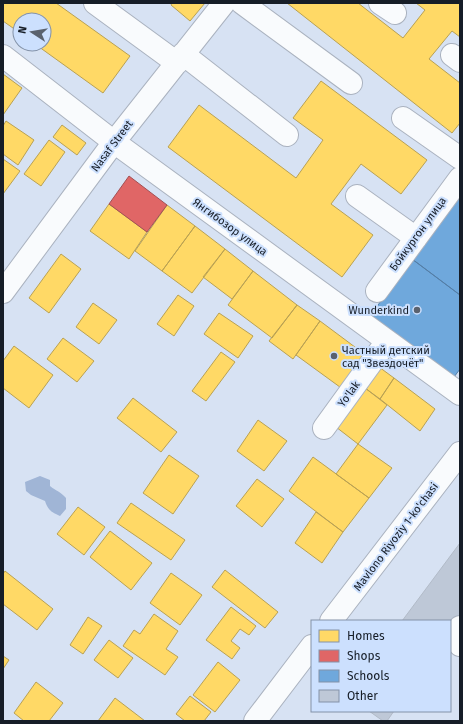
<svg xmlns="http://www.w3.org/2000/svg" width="463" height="724" viewBox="0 0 463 724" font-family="'Fira Sans',sans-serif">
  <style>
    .water { fill: #a0b5d6 }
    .homes { fill: #ffd966; stroke: #b9a153 }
    .shops { fill: #e06666; stroke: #a35053 }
    .schools { fill: #6fa8dc; stroke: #547ea6 }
    .building { fill: #bec8d7; stroke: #b2bbc8 }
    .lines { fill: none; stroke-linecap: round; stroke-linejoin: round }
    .minor-casing { stroke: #aab2bf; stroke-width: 24 }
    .minor { stroke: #f9fbfd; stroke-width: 22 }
    .poi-dot { fill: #5a626e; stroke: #cce0fe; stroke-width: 1.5 }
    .labels { text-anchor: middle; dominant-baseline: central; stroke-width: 4; stroke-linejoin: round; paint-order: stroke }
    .street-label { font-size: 11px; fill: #161d27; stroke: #cce0fe }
    .poi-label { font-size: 11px; fill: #161d27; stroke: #cce0fe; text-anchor: end }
  </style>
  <rect width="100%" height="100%" fill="#d7e2f3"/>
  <!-- water -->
  <path class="water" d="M40,476l10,4v6c6,5 10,5 16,12v11l-6,7c-9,-4 -12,-6 -15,-15l-14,-6 -5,-4 -1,-9z"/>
  <!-- homes -->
  <path class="homes" d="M3,3h53l74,53 -27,37 -68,-49h9v-24h-24v13l-17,-12z
    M172,3h33l-15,18 -19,-16z
    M287,3h71l45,35 22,-28 -9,-7h44v34l-8,-6 -23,28 31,24v40l-8,10z
    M3,74l19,14 -19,27z
    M321,81l106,79 -26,34 -40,-30 -30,40 42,31 -31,42 -174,-130 31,-42 97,73 27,-38 -30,-22z
    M6,121l28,19 -16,25 -15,-11v-28z
    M62,125l24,18 -9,12 -24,-18z
    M49,140l16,12 -24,34 -17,-12z
    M3,159l17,12 -17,23z
    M109,204l38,28 -18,27 -39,-28z
    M167,205l28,21 -33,45 -27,-20z
    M195,226l30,23 -33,44 -30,-22z
    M225,249l28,22 -21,28 -29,-22z
    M61,254l20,15 -32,44 -20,-15z
    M253,271l44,34 -25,33 -44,-33z
    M178,295l16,11 -20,30 -17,-12z
    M93,303l24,17 -18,24 -23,-17z
    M297,305l23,16 -27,38 -24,-18z
    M219,313l34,23 -15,22 -34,-24z
    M320,321l47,35 -23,34 -48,-35z
    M63,338l31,23 -17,21 -30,-23z
    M14,346l39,29 -24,33 -26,-20v-27z
    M221,352l14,10 -29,39 -14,-10z
    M379,367l15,11 -14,21 -15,-11z
    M394,378l41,31 -15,22 -40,-32z
    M365,388l22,17 -29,39 -22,-17z
    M133,398l44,34 -16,20 -44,-34z
    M258,420l29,21 -23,30 -27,-20z
    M358,444l34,24 -23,30 -33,-24z
    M169,455l30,21 -26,38 -30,-21z
    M313,457l56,41 -26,34 -54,-41z
    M257,479l27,20 -22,28 -26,-21z
    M131,503l54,37 -14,20 -54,-37z
    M78,507l27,20 -21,28 -27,-21z
    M316,512l27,20 -21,31 -27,-20z
    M110,531l42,32 -21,27 -41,-33z
    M225,570l53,42 -13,16 -53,-41z
    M5,571l48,38 -16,21 -34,-26v-30z
    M171,573l31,22 -22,30 -30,-22z
    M231,607l25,19 -7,9 -9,-6 -9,12 9,7 -8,11 -26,-19z
    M154,614l24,17 -12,18 12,8 -13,18 -42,-29 11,-16 6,4z
    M88,617l14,9 -19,28 -13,-9z
    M109,640l24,18 -15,20 -24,-18z
    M3,656l6,4 -6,9z
    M218,662l22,18 -25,32 -22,-17z
    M36,682l27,21 -14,18h-25l-10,-8z
    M190,696l21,16 -7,9h-19l-9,-7z
    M115,698l30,23h-47z"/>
  <!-- shops -->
  <path class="shops" d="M129,176l38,29 -20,27 -38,-28z"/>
  <!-- schools -->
  <path class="schools" d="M460,196v99l-48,-36z
    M412,259l48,36v74l-12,16 -84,-61z"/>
  <!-- building -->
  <path class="building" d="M460,543v79l-10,13v-14h-48z
    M369,711h25l-7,10h-4z"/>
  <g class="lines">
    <defs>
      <path id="minor" d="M95,3l82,60
        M242,3l109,80
        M380,3l15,10
        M183,54l104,81
        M452,55l8,6
        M3,56l111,86 346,252
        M403,118l57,40
        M357,196l59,42
        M377,291l83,-113
        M3,292l111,-150 110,-139
        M324,428l63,-87
        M331,621l129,-168
        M460,627l-3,13 3,5
        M255,721l57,-75"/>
    </defs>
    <!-- minor casing -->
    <use href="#minor" class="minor-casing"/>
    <!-- minor -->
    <use href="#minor" class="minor"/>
  </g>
  <!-- markers -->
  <g class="poi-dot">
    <circle cx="417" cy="310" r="4"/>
    <circle cx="334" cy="356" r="4"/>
  </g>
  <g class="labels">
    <!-- street labels -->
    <g class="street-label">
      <text transform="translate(112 146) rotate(-53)">Nasaf Street</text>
      <text transform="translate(230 227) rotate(36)">Янгибозор улица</text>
      <text transform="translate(418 234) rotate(-54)">Бойкургон улица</text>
      <text transform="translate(349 394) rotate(-54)">Yo'lak</text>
      <text transform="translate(396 537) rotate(-53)">Mavlono Riyoziy 1-ko'chasi</text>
    </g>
    <!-- poi labels -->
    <g class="poi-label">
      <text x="409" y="310">Wunderkind</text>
      <text x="342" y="350" text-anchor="start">Частный детский<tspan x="342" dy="13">сад "Звездочёт"</tspan></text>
    </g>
  </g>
  <!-- border -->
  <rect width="463" height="724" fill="none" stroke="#161d27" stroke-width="8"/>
  <!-- legend -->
  <rect x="311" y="620" width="140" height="92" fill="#cce0fe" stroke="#8392a8"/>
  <rect x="319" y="630" width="20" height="12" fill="#ffd966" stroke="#8392a8"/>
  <text x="347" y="640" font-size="12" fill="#161d27">Homes</text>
  <rect x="319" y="650" width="20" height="12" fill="#e06666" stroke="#8392a8"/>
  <text x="347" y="660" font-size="12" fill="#161d27">Shops</text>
  <rect x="319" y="670" width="20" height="12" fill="#6fa8dc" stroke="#8392a8"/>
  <text x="347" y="680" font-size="12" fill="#161d27">Schools</text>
  <rect x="319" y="690" width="20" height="12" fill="#bec8d7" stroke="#8392a8"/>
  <text x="347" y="700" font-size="12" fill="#161d27">Other</text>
  <!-- north arrow -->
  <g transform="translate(32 32) rotate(282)"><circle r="19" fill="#cce0fe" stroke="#8392a8"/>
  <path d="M0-3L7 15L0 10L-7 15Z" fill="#5a626e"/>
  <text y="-6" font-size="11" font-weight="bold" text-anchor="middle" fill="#161d27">N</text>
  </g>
</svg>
